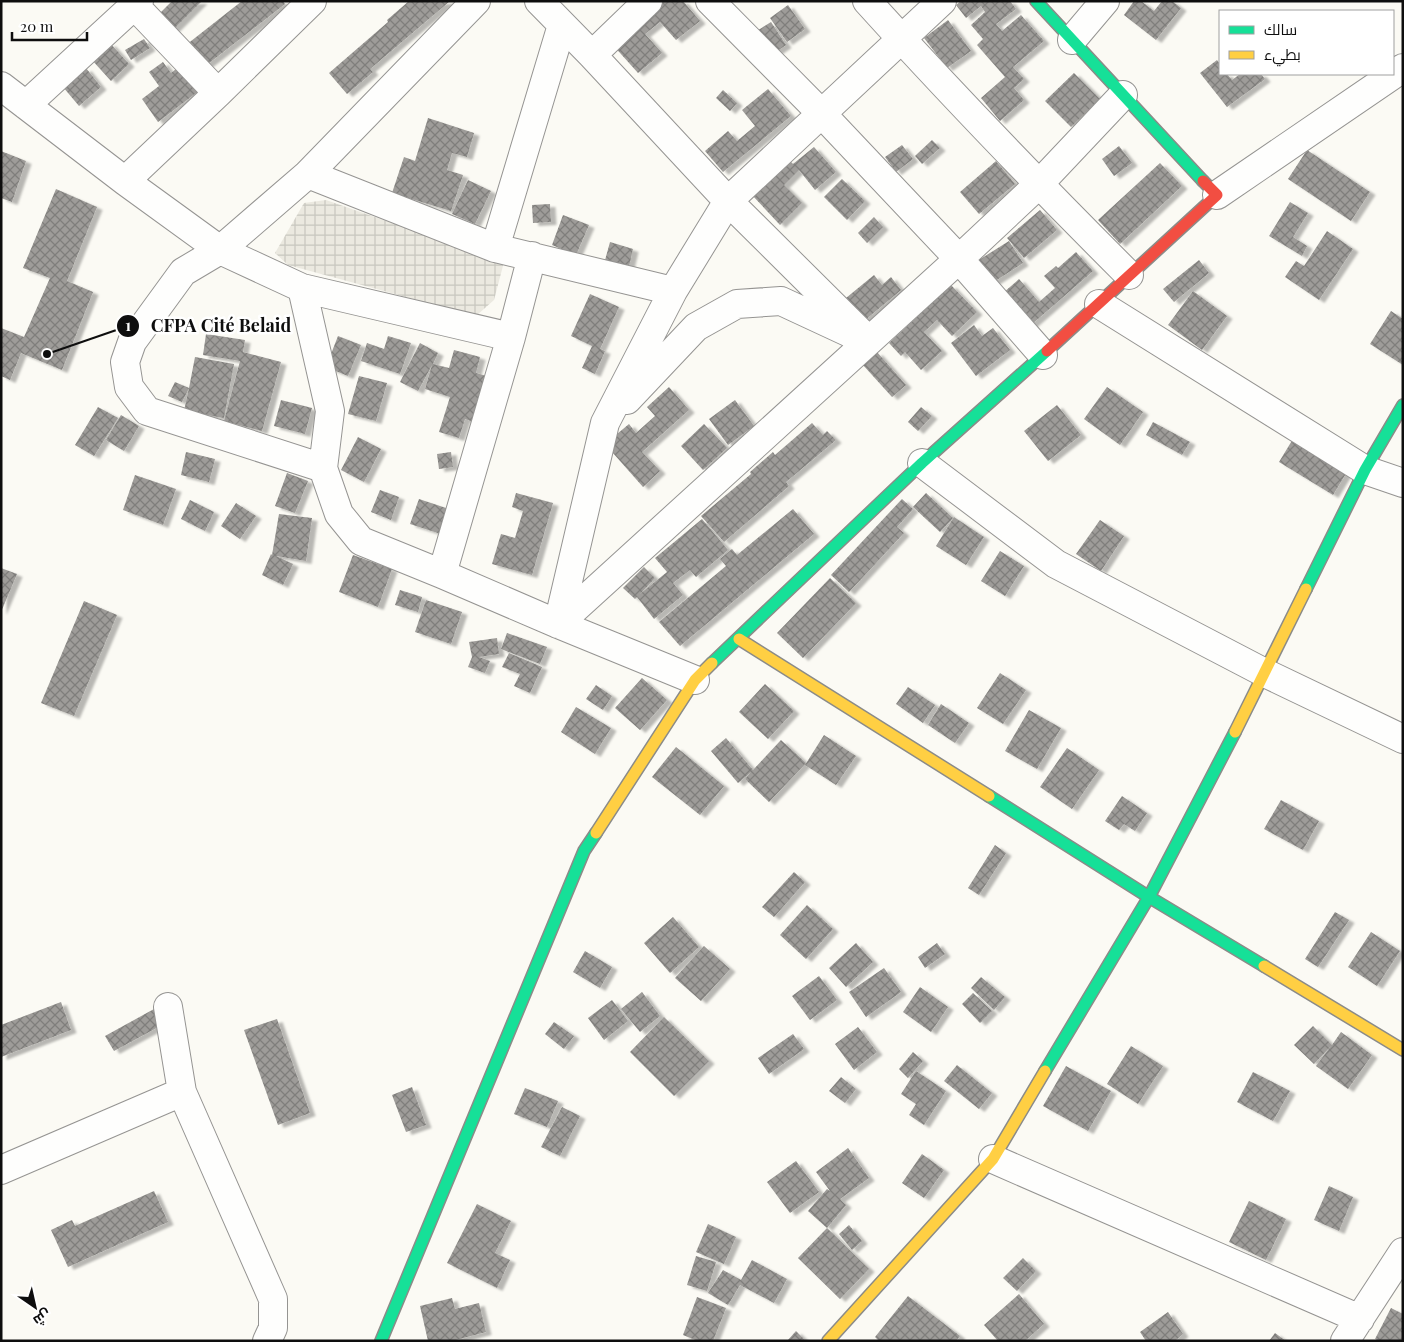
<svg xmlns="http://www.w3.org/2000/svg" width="1404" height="1342" viewBox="0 0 1404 1342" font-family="'Playfair Display',Cairo,serif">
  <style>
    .plaza { fill: url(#plaza-grid) }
    .building { fill: url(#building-cross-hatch); filter: url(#shadow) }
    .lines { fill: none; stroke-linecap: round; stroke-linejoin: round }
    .street-casing { stroke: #959492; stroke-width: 30 }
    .fast-casing { stroke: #8b8b88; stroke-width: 14 }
    .slow-casing { stroke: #8b8b88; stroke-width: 14 }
    .jam-casing { stroke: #8b8b88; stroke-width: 14 }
    .street { stroke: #fefefd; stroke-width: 28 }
    .fast { stroke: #16e098; stroke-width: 11 }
    .slow { stroke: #ffcf43; stroke-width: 11 }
    .jam { stroke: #f24e42; stroke-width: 11 }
    .leader { fill: none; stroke: #0e0e0e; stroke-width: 2 }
    .callout-dot { fill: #0e0e0e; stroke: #fff; stroke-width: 2 }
    .mark-label { font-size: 15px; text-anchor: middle; font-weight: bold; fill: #fff }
    .callout-label { font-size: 18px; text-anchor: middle; font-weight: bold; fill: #0e0e0e; stroke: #fff; stroke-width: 5; stroke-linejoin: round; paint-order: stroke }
  </style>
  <defs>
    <pattern id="plaza-grid" width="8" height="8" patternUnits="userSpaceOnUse" patternTransform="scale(1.25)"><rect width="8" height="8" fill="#ebe9e0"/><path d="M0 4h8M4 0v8" fill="none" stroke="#c8c7bf"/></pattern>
    <pattern id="building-cross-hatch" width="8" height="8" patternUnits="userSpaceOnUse" patternTransform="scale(1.25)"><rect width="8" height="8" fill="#9e9c99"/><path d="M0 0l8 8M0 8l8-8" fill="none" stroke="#7f7e7b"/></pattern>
    <filter id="shadow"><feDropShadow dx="5.5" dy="3" stdDeviation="1" flood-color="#0004"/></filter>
  </defs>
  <rect width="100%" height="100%" fill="#fbfaf4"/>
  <!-- plaza -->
  <path class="plaza" d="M326,200l178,62 -10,38 -18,16 -188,-51 -13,-12 29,-50z"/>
  <!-- building -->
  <path class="building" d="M172,1h30l-29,29 -15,-15z
    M242,1h41l2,3 -81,63 -18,-22z
    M409,1h41l-80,68 3,3 -26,22 -18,-21 59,-51 -1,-2z
    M662,1h21l17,20 -24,19 -16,-18 -15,12 17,19 -24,20 -26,-29z
    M961,1h49l6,8 -20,15 6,7 19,-16 23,26 -31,26 11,12 -10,9 10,12 -24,21 -19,-23 24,-21 -28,-32 6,-6 -12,-14 14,-13 -4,-6 -15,12 -10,-13z
    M1134,1h7l13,10 8,-10h10l9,7 -25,32 -32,-25z
    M788,5l17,24 -18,13 -17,-24z
    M948,20l23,31 -24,17 -23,-30z
    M771,22l15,23 -16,11 -15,-24z
    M144,39l6,9 -19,12 -6,-10z
    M110,43l19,21 -18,17 -19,-21z
    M1217,60l3,4v10h7l5,6 8,-6h21l4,5 -38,28 -27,-34z
    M163,62l8,11 10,-8 19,25 -42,32 -16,-23 17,-13 -10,-14z
    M86,68l15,19 -22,19 -16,-19z
    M1074,73l26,26 -29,28 -26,-26z
    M768,89l23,27 -68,56 -18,-21 23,-20 9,10 18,-15 -13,-16z
    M723,90l14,13 -7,8 -14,-13z
    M428,118l46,15 -7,24 -15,-4 -5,17 16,5 -12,36 -59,-18 12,-36 11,4z
    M932,140l8,8 -18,16 -7,-8z
    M902,145l11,14 -17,13 -11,-15z
    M1119,146l13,17 -18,13 -12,-17z
    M814,147l22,25 -21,18 -16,-20 -15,15 18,18 -22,22 -28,-30 37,-35 4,4z
    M1307,150l63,42 -19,29 -63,-42z
    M1,151l25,10 -14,41 -11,-4z
    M996,161l19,23 -36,30 -19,-22z
    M1160,163l22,23 -62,58 -22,-24z
    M842,179l23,22 -18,19 -23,-23z
    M468,180l23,11 -16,33 -23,-10z
    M56,189l41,18 -30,74 26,11 -31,78 -41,-17 -11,27 -9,-4v-48l23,9 26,-59 -27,-10z
    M1290,202l18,11 -15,24 14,9 -5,10 -33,-20z
    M550,204l1,18 -18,1 -1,-18z
    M1040,210l17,20 -33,28 -17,-20z
    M563,215l26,10 -13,30 -24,-10z
    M874,217l9,10 -16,16 -9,-10z
    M1327,231l26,18 -34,51 -34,-23 11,-16 8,5z
    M1009,241l14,22 -34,22 -15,-22z
    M610,242l23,7 -5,22 -24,-7z
    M1076,252l17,19 -62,54 -28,-32 16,-14 20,23 16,-14 -11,-12 12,-10 2,2z
    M1199,260l10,13 -35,29 -11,-13z
    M874,275l8,10 9,-8 10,13 -37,31 -18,-23z
    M951,285l26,27 -25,24 -15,-16 -13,12 18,19 -21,19 -16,-18 -4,4 -12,-13z
    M1193,291l34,25 -25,34 -34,-25z
    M590,294l29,13 -19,42 5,2 -10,23 -13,-6 10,-22 -21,-10z
    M1391,311l12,8v46l-33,-21z
    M974,325l8,11 11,-8 17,22 -34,26 -25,-33z
    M206,334l39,6 -2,12 38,10 -19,69 -38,-10 16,-60 -37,-6z
    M338,336l23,9 -13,31 -22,-9z
    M388,336l23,7 -11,31 -39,-13 6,-18 17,6z
    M420,343l18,10 -5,11 16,4 5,-18 26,7 -4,16 14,4 -13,46 -12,-4 -6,19 -20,-6 11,-35 -25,-8 7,-24 -14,26 -18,-9z
    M877,352l29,33 -14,12 -29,-32z
    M195,357l39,7 -10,54 -40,-7 5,-23 -7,14 -14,-6 7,-14 14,6z
    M359,376l28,7 -11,38 -28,-7z
    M669,387l20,23 -47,42 18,19 -17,16 -38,-43 24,-20 7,9 19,-17 -8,-9z
    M1107,387l36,25 -23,33 -36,-26z
    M281,400l31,8 -7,26 -31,-8z
    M735,400l19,26 -26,19 -19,-26z
    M1057,405l24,30 -33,26 -24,-30z
    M98,407l20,11 -24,38 -19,-11z
    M921,407l11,9 -14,15 -10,-9z
    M121,415l18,11 -15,25 -18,-11z
    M1153,422l37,20 -8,13 -36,-20z
    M812,423l11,12 4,-4 9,9 -50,42 3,4 -65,56 -23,-26 50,-42 -1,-2 23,-20 2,3z
    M704,424l23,24 -24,22 -22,-24z
    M1302,424l54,33 -23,38 -54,-33z
    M358,437l23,12 -17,33 -23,-12z
    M186,452l29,7 -6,23 -28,-7z
    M451,452l2,15 -14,2 -2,-15z
    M287,473l21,8 -13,32 -20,-7z
    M135,475l41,14 -13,36 -40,-15z
    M380,490l19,7 -8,23 -20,-8z
    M516,493l37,10 -21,72 -40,-11 9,-30 14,4 8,-27 -11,-4z
    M926,493l27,25 -13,14 -27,-25z
    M419,499l33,11 -8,25 -34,-11z
    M902,499l11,10 -16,18 7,6 -55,59 -18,-17z
    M190,500l24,12 -9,19 -24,-12z
    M236,503l20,13 -16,23 -19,-13z
    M793,509l21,25 -134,112 -21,-24 67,-56 -6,-7 12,-10 5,6z
    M279,514l33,4 -6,43 -30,-5 17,8 -10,21 -21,-10 9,-21 1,1z
    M954,517l30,20 -18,28 -30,-19z
    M702,519l26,31 -32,27 -6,-7 -17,13 10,12 -29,24 -17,-22 -2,2 -12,-11 21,-21 11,11 -15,16 27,-22 -12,-14z
    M1100,520l24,16 -23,35 -25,-17z
    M1000,551l24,15 -19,30 -24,-15z
    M353,555l39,14 -14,38 -39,-15z
    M1,568l16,6 -16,38z
    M830,578l26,25 -53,55 -26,-25z
    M400,590l22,7 -4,15 -23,-7z
    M426,600l36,12 -11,32 -36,-12z
    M84,601l33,14 -43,101 -33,-13z
    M507,633l40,14 -7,17 -39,-15z
    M497,638l2,16 -20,3 11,4 -5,12 -17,-6 4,-10 -3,-15z
    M509,653l33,14 -12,26 -16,-7 6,-12 -18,-7z
    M1000,673l26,17 -23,34 -26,-16z
    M642,678l25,22 -27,30 -25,-22z
    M765,684l29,27 -26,28 -29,-27z
    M596,685l16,11 -9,14 -17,-11z
    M908,687l27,18 -12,18 -27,-19z
    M941,704l28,19 -14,20 -27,-18z
    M576,707l35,21 -16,26 -34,-22z
    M1029,710l32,18 -24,41 -32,-18z
    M824,735l32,21 -20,29 -31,-20z
    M726,738l27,32 28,-30 25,23 -37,39 -24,-23 6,-7 -13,11 -27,-32z
    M676,747l48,39 -24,29 -48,-38z
    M1067,748l32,22 -27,39 -32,-22z
    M1122,796l25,17 -12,18 -11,-7 -5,6 -14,-9z
    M1281,800l38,21 -16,29 -39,-21z
    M995,845l11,8 -27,42 -11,-7z
    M794,872l11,10 -31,35 -12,-10z
    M807,905l26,24 -27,30 -26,-24z
    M1335,912l14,8 -31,47 -13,-8z
    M673,917l26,30 -29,26 -26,-30z
    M1371,932l29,19 -23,35 -29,-19z
    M856,943l17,19 -27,25 -17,-19z
    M937,943l8,11 -20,14 -7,-11z
    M704,946l26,23 -29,32 -26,-23z
    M585,951l27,16 -12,21 -27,-16z
    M884,968l17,24 -35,25 -17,-25z
    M819,976l18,24 -27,20 -18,-24z
    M981,977l24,20 -11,13 -23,-22z
    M920,987l28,20 -17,25 -28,-20z
    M642,992l18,24 -20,16 -19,-23z
    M973,993l19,18 -12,12 -18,-19z
    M612,1000l16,21 -24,19 -16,-22z
    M61,1002l10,28 -70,27v-32z
    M154,1009l8,16 -48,26 -9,-15z
    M664,1017l45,44 -35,35 -44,-44z
    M277,1019l33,94 -32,12 -34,-95z
    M554,1022l20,14 -10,13 -19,-15z
    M1313,1026l19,19 9,-13 31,23 -24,34 -32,-23 15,-20 -17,18 -20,-19z
    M858,1027l19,25 -23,18 -19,-26z
    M793,1034l11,15 -35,25 -11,-16z
    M1131,1046l32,20 -25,38 -31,-20z
    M913,1052l10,9 -15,17 -9,-9z
    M957,1065l35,28 -13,16 -35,-28z
    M1066,1066l45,25 -23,40 -45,-25z
    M916,1071l30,20 -22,34 -15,-10 7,-11 -15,-10z
    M1253,1072l37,19 -17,30 -36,-19z
    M841,1077l15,12 -11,14 -16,-12z
    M412,1087l14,38 -20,7 -14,-37z
    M525,1088l33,13 -11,26 -33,-13z
    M562,1107l18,9 -20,40 -19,-9z
    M848,1148l21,30 -29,21 6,6 -19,23 -19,-17 19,-22 3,2 -14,-19z
    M922,1154l22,16 -20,28 -22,-15z
    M796,1161l23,31 -29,21 -23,-31z
    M1329,1186l24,11 -14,34 -25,-11z
    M154,1191l14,31 -100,45 -17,-37 21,-10 3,6z
    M1249,1201l37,18 -20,41 -37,-18z
    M477,1204l34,17 -16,32 15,7 -13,28 -50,-25z
    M708,1224l28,13 -12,27 -28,-12z
    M849,1225l13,16 -10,9 -13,-16z
    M827,1228l42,41 -29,30 -42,-41z
    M696,1256l20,6 -9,29 -20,-6z
    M1023,1258l13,13 -19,20 -14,-13z
    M752,1260l35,19 -13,24 -34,-18 -12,20 -20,-12 15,-23 18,10z
    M1019,1294l25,30 -19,17h-27l-14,-16z
    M908,1296l52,40 -4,5h-77l-4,-4z
    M697,1297l29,11 -13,33h-15l-15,-6z
    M452,1298l3,11 24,-6 7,29 -34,9h-24l-8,-35z
    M1391,1308l12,6v27h-24l-4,-2z
    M1168,1312l15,22 -8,7h-29l-6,-9z
    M796,1331l10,10h-19z
    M1275,1333l11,8h-17z"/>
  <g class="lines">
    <defs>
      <path id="street" d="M539,1l53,54 136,146 141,140
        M710,1l111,112 138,146 84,96
        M867,1c85,94 173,185 262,274
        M135,6l83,87
        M1072,40l33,-39
        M592,55l56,-54
        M1,86l124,95 95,69 82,38 209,49
        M26,105l113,-104
        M308,174l187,74 178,43
        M125,181l93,-88 94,-92
        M1217,195l186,-127
        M495,248l67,-223
        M302,288l28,123 -7,57 16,46 22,27 81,33 116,50 137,56
        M1099,304l266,166 38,13
        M627,400l69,-73 41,-23 44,-3 71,33
        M922,463l134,101 209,109 138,66
        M323,468l-176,-57 -18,-24 -4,-25 7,-20 51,-70 37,-22 88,-76 168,-173
        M442,574l69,-237 21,-81
        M558,624l401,-365 80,-75 84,-89
        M558,624l47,-201 68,-132 55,-90 214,-200
        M168,1007l14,85 91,207v29l-6,13
        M993,1159l367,160
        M1,1170l181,-78
        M1345,1341l58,-89"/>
      <path id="fast" d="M1036,1l167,180
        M1306,589l59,-119 38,-65
        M712,663l210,-200 125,-112
        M989,796l160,101 115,69
        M1045,1071l104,-174 86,-165
        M381,1341l203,-490 12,-18"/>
      <path id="slow" d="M739,639l250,157
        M1235,732l71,-143
        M596,833l99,-153 17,-17
        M1264,966l139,84
        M828,1341l165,-182 52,-88"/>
      <path id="jam" d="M1047,351l170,-156 -14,-14"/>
    </defs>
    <!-- street casing -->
    <use href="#street" class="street-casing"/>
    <!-- fast casing -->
    <use href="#fast" class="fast-casing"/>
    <!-- slow casing -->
    <use href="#slow" class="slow-casing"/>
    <!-- jam casing -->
    <use href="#jam" class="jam-casing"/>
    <!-- street -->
    <use href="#street" class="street"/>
    <!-- fast -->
    <use href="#fast" class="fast"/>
    <!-- slow -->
    <use href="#slow" class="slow"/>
    <!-- jam -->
    <use href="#jam" class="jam"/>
  </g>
  <!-- callouts -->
  <path class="leader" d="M47 354L128 326"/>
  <g class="callout-dot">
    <circle cx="47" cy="354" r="5"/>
    <circle cx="128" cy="326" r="12"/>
  </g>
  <g class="mark-label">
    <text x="128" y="331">1</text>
  </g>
  <g class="callout-label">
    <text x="221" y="332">CFPA Cité Belaid</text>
  </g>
  <!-- border -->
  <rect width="1404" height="1342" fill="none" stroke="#0e0e0e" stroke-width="5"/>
  <!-- legend -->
  <rect x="1219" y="10" width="175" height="65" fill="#ffffff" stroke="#9f9f9f"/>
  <rect x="1229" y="26" width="25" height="8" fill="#16e098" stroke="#9f9f9f"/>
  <text x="1264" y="35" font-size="15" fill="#0e0e0e">سالك</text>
  <rect x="1229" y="51" width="25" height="8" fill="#ffcf43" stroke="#9f9f9f"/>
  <text x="1264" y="60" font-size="15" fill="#0e0e0e">بطيء</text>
  <!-- north arrow -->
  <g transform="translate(35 1307) rotate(146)" stroke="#ffffff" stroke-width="4" paint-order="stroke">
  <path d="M0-4L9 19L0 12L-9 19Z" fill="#0e0e0e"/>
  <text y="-8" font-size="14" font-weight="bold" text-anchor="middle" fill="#0e0e0e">ش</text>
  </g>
  <!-- scale -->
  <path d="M12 32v8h75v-8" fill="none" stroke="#0e0e0e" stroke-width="2.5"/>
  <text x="20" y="32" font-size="15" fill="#0e0e0e" stroke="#ffffff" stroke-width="4" paint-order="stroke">20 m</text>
</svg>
